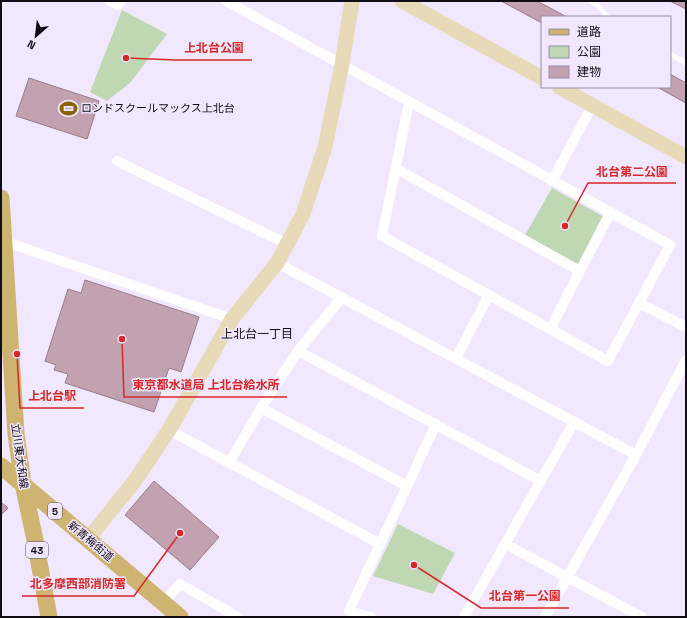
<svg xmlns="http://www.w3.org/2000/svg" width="687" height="618" viewBox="0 0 687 618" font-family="'Space Grotesk','Noto Sans JP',sans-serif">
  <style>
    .green { fill: #c0d7b3 }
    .building { fill: #c2a2b0; stroke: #987b88 }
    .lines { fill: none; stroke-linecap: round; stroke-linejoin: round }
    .lane { stroke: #fff; stroke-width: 5 }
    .street { stroke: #fff; stroke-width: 10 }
    .secondary { stroke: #e6dab8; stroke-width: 15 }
    .primary { stroke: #ceb470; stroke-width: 17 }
    .labels { text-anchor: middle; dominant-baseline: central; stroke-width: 3; stroke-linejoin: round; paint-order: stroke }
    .shield { fill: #f1e7fe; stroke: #544e5b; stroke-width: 1 }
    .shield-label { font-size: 10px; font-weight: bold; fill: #100c15 }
    .poi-label { font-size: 11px; fill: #100c15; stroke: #f1e7fe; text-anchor: start }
    .street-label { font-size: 11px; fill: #100c15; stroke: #f1e7fe }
    .neighbourhood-label { font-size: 12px; fill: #100c15; stroke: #f1e7fe }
    .leader { fill: none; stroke: #d62828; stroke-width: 1.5 }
    .callout-dot { fill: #d62828; stroke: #f1e7fe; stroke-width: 1.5 }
    .callout-label { font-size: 12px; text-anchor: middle; font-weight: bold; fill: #d62828; stroke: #f1e7fe; stroke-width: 3; stroke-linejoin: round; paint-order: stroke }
  </style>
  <rect width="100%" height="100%" fill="#f1e7fe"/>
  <!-- green -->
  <path class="green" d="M122,10l45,24 -37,49 -23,18 -17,-9z
    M552,188l52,29 -26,48 -53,-30z
    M398,524l57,29 -22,41 -60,-18z"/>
  <!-- building -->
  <path class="building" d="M501,1h36l30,16h-25v6z
    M670,1h16v8z
    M670,74l16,9v20l-29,-16h13z
    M29,78l70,23 -12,38 -71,-23z
    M85,280l114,37 -18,55 -12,-4 -15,44 -89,-29 3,-9 -14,-4 2,-5 -11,-4 23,-72 13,4z
    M154,481l65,56 -29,33 -65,-55z
    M1,502l7,6 -7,7z"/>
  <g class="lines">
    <!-- lane -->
    <path class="lane" d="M590,1l7,4 11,12
      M670,54l16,9"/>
    <!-- street -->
    <path class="street" d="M110,1l8,4 3,-4
      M226,1l444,244 -62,116 -226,-125 27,-134
      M117,161l170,83
      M395,168l185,103
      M552,181l40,-75
      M3,241l229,78
      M277,263l359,192
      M639,303l47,24
      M550,329l60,-116
      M298,351l243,130
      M456,358l33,-63
      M261,408l146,78
      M169,430l211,114
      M229,463l32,-55 37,-57 44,-54
      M505,544l137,73
      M163,603l17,-19 58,33
      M371,617l-22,-6 87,-187
      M464,617l110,-195
      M545,617l91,-162 50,-95"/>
    <!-- secondary -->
    <path class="secondary" d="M402,1l140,77
      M559,87l127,70
      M88,539l46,-57 35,-52 63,-111 45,-56 26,-49 22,-67 17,-83 10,-63"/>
    <!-- primary -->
    <path class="primary" d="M1,198l15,236 7,50 12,56 14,77
      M1,466l179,151"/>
  </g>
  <!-- icons -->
  <defs>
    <symbol id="stadium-bare" viewBox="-9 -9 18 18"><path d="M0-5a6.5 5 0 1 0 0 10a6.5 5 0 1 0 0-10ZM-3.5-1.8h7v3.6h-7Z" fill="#886501" stroke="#f1e7fe" stroke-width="2.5" paint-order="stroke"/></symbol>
  </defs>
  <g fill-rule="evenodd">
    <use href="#stadium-bare" x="56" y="96" width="25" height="25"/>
  </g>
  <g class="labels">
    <!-- shield labels -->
    <g class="shield">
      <rect x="48" y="503" width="14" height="16" rx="3"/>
      <rect x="26" y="542" width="22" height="16" rx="3"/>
    </g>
    <g class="shield-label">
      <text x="55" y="511">5</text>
      <text x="37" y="550">43</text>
    </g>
    <!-- poi labels -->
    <g class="poi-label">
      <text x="81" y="108">ロンドスクールマックス上北台</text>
    </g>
    <!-- street labels -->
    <g class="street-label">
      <text transform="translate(20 456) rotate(82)">立川東大和線</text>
      <text transform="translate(91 541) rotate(40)">新青梅街道</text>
    </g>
    <!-- neighbourhood labels -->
    <g class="neighbourhood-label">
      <text x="257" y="334">上北台一丁目</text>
    </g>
  </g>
  <!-- callouts -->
  <path class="leader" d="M126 58L176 60H252M565 226L588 183H676M122 339L124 397H287M17 354L20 408H84M180 533L134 596H22M414 565L481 608H569"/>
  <g class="callout-dot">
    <circle cx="126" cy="58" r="4"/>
    <circle cx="565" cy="226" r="4"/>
    <circle cx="122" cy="339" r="4"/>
    <circle cx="17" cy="354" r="4"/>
    <circle cx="180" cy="533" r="4"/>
    <circle cx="414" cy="565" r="4"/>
  </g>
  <g class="callout-label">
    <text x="214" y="52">上北台公園</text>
    <text x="632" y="176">北台第二公園</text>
    <text x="206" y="389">東京都水道局 上北台給水所</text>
    <text x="52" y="400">上北台駅</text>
    <text x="78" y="588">北多摩西部消防署</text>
    <text x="525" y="600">北台第一公園</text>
  </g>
  <!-- border -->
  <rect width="687" height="618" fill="none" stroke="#100c15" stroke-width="4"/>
  <!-- legend -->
  <rect x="541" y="16" width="130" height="72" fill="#f1e7fe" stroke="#978fa1"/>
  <rect x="549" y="29" width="20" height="6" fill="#ceb470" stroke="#978fa1"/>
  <text x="577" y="36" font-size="12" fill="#100c15">道路</text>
  <rect x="549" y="46" width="20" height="12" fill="#c0d7b3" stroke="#978fa1"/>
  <text x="577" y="56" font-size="12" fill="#100c15">公園</text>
  <rect x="549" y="66" width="20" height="12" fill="#c2a2b0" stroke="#978fa1"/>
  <text x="577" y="76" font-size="12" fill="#100c15">建物</text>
  <!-- north arrow -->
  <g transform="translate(36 36) rotate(208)" stroke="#f1e7fe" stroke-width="3" paint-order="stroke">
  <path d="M0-3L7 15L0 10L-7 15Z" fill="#100c15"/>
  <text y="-6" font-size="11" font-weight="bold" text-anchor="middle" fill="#100c15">N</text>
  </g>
</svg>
